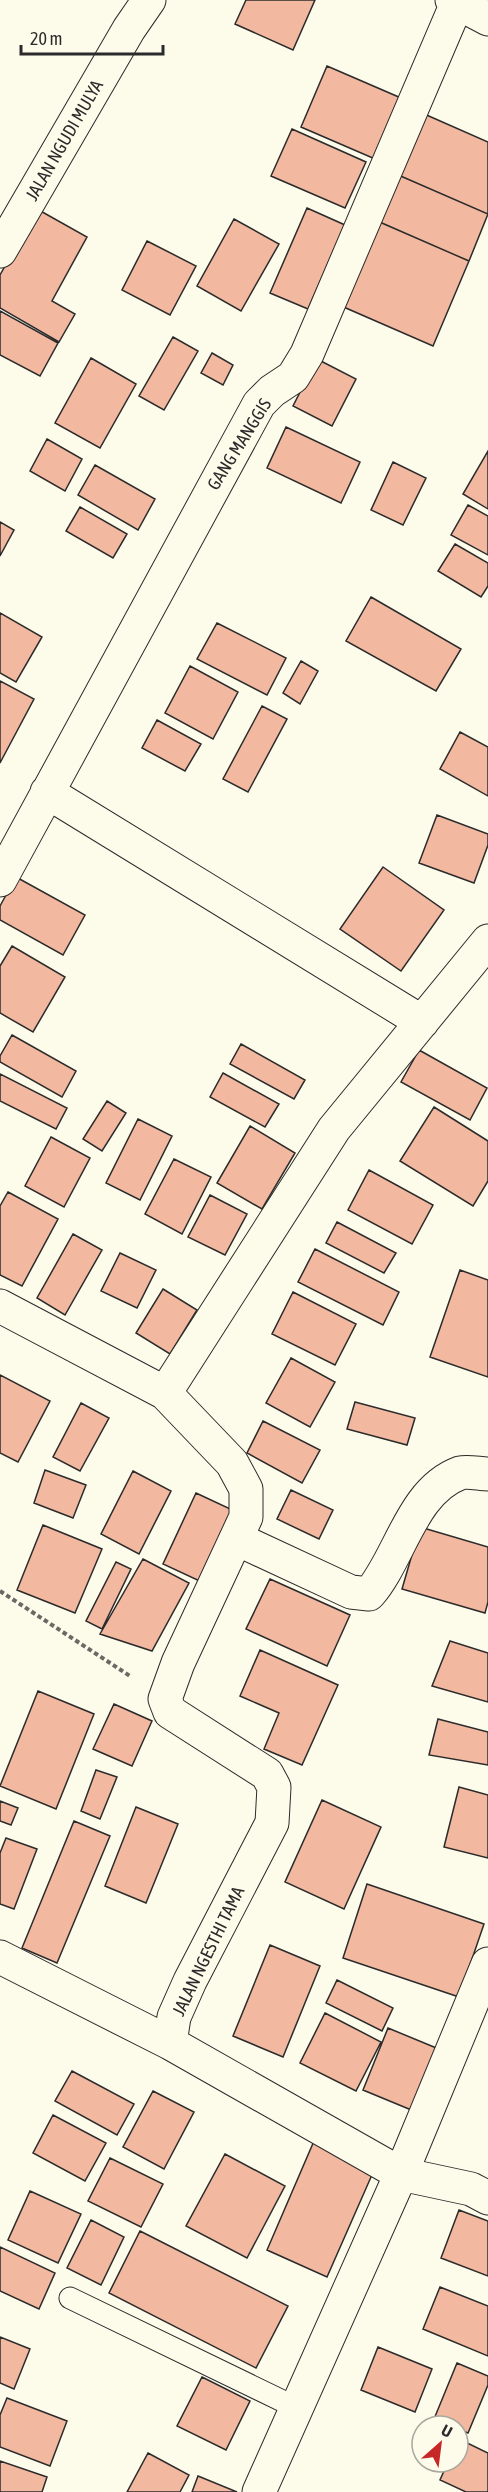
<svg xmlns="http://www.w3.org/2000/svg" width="488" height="2492" viewBox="0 0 488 2492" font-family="'Asap Condensed',sans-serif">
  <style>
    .building { fill: #f2b8a0; stroke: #2b2b2b; stroke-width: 1.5 }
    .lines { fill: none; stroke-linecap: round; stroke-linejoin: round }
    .lane-casing { stroke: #2b2b2b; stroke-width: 23 }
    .street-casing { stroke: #2b2b2b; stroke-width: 35 }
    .path { stroke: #6a6964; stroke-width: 4; stroke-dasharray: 4.5 3; stroke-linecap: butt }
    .lane { stroke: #fdfbea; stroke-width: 21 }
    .street { stroke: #fdfbea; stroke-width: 33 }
    .labels { text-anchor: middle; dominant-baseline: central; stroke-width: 4.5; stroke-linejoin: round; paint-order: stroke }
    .street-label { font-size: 18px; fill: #2b2b2b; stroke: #fdfbea }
  </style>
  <rect width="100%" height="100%" fill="#fdfbea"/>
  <!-- building -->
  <path class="building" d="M246,0h69l-22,50 -58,-26z
    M327,66l74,32 -26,61 -74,-32z
    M422,113l66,29v72l-92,-40z
    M292,129l74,33 -21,46 -74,-32z
    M396,174l92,40 -19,47 -94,-41z
    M307,208l38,17 -37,84 -38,-16z
    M37,209l50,28 -35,64 23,13 -16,28 -59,-34v-33z
    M234,219l45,25 -38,67 -44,-25z
    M375,220l94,41 -36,85 -94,-41z
    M147,241l49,25 -26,49 -48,-25z
    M0,311l58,32 -18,33 -40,-21z
    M173,337l25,14 -34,59 -25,-14z
    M212,353l21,12 -10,20 -22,-12z
    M91,358l45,26 -36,64 -45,-25z
    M317,359l39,20 -24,47 -39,-20z
    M286,427l74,35 -19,41 -74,-35z
    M47,439l35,20 -17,32 -35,-20z
    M488,451v58l-25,-15z
    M393,462l33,16 -23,47 -32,-15z
    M95,465l60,34 -17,31 -60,-35z
    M468,505l20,11v39l-37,-20z
    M80,507l47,27 -14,24 -47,-27z
    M0,522l14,8 -14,26z
    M455,544l33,19v23l-7,11 -43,-26z
    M371,597l90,52 -25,42 -90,-50z
    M0,613l42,24 -26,45 -16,-9z
    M217,623l69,35 -19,37 -70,-36z
    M301,661l17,10 -18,33 -17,-11z
    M190,666l48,26 -25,47 -48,-26z
    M0,681l34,18 -34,64z
    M262,706l25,13 -39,73 -25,-13z
    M157,720l44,24 -16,27 -43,-23z
    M460,732l28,15v49l-48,-27z
    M437,815l51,19v11l-14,38 -55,-20z
    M383,867l61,43 -43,61 -61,-42z
    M16,877l69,38 -22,40 -63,-35v-14z
    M12,946l53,31 -32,55 -33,-19v-47z
    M12,1035l64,36 -14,26 -62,-35v-6z
    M241,1044l64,36 -11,19 -64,-35z
    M419,1050l68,38 -17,32 -69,-38z
    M223,1073l56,31 -14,23 -55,-30z
    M0,1074l67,34 -11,21 -56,-28z
    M107,1101l19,12 -24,38 -19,-12z
    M434,1107l54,34v40l-15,25 -73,-45z
    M138,1119l34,17 -32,64 -34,-17z
    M250,1126l45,27 -33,56 -45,-26z
    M51,1137l39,21 -26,49 -39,-21z
    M174,1159l37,18 -29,57 -37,-20z
    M369,1170l64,35 -21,39 -64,-34z
    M8,1192l50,27 -36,67 -22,-11v-69z
    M210,1195l37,19 -22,41 -37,-18z
    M337,1222l59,31 -12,20 -58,-30z
    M73,1234l29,16 -37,65 -28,-17z
    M315,1249l84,43 -16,33 -85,-43z
    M120,1253l36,17 -19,38 -36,-17z
    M460,1270l28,10v97l-58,-20z
    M163,1289l34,21 -27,44 -34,-21z
    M293,1292l63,32 -21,41 -63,-31z
    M291,1358l44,24 -25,45 -44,-24z
    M0,1375l50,26 -32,61 -18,-9z
    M355,1402l60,16 -8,27 -60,-16z
    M81,1403l28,15 -29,53 -27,-14z
    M263,1421l57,29 -18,33 -55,-30z
    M45,1470l41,15 -13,33 -39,-15z
    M133,1471l38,20 -32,63 -38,-20z
    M291,1490l42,20 -14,29 -42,-20z
    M196,1493l43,20 -33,71 -43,-20z
    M43,1525l59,24 -27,64 -58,-23z
    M420,1527l68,20v55l-3,11 -83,-24z
    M143,1559l46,24 -37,68 -52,-17z
    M116,1562l15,7 -29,60 -16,-8z
    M270,1579l80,36 -23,51 -81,-37z
    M450,1641l38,12v49l-56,-16z
    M260,1650l78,35 -36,80 -38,-16 15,-36 -39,-17z
    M38,1691l56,23 -38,95 -56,-23z
    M114,1704l38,17 -20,45 -39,-17z
    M438,1719l50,13v33l-59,-10z
    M96,1770l21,7 -17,42 -19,-8z
    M459,1787l29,8v63l-44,-11z
    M322,1800l59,27 -37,82 -59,-27z
    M0,1801l18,7 -7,17 -11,-4z
    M136,1807l42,17 -32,79 -41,-17z
    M74,1821l36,15 -53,127 -35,-15z
    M6,1838l31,11 -23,60 -14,-5v-51z
    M367,1884l117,40 -25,73 -116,-39z
    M270,1945l50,21 -37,91 -50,-21z
    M337,1980l56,28 -11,23 -56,-28z
    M325,2013l56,29 -25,49 -56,-28z
    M388,2028l58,24 -25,62 -58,-24z
    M72,2071l62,33 -17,31 -62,-34z
    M153,2091l41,21 -30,57 -41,-22z
    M53,2115l53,28 -21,38 -52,-28z
    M314,2141l61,27 -48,109 -60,-27z
    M225,2154l60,32 -38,72 -61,-32z
    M110,2158l53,26 -22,43 -53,-26z
    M30,2191l51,23 -23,49 -50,-23z
    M459,2210l29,11v55l-47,-18z
    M91,2220l33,17 -23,48 -34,-17z
    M140,2231l148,75 -32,62 -147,-75z
    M0,2247l55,26 -16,36 -39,-18z
    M440,2287l48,19v50l-65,-27z
    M0,2337l30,12 -16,40 -14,-6z
    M378,2347l54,22 -17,43 -54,-22z
    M457,2363l31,13v9l-20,48 -10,-4v-3h-7l-17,-7z
    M202,2377l48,24 -24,49 -49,-24z
    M7,2398l60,23 -17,45 -50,-19v-32z
    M459,2439l29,14v39h-22l-26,-12 8,-18h10z
    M148,2453l41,22 -9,17h-53z
    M0,2461l47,16 -5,15h-42z
    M198,2476l39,16h-45z"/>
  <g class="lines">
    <defs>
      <path id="lane" d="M70,2298l227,110"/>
      <path id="street" d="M452,0l36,19
        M0,251l129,-222 20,-29
        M47,792l375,230
        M0,880l259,-476 13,-13 21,-14 14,-23 150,-351
        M0,1306l165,87 67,70 14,26v28l-68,146 -13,36 5,13 97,62 7,13 -2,36 -82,158 -16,36 -4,26 231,131 -142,318
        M165,1393l169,-264 154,-188
        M237,1539l114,53 18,2c31,-35 42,-103 91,-121 8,-2 20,1 28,1
        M0,1957l170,86
        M488,1964l-87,210 70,15 17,9"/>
    </defs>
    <!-- lane casing -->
    <use href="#lane" class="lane-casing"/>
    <!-- street casing -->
    <use href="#street" class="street-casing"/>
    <!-- path -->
    <path class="path" d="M0,1591l130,85"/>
    <!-- lane -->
    <use href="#lane" class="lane"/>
    <!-- street -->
    <use href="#street" class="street"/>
  </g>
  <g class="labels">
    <!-- street labels -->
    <g class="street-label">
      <text transform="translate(64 140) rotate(-60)">JALAN NGUDI MULYA</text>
      <text transform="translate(239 444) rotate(-58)">GANG MANGGIS</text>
      <text transform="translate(208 1951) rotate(-64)">JALAN NGESTHI TAMA</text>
    </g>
  </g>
  <!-- north arrow -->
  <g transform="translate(440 2444) rotate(28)"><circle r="28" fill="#fdfbea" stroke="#a9a89e" stroke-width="1.5"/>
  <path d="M0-4.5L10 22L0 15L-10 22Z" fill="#c62828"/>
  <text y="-9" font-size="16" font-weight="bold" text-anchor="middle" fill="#2b2b2b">U</text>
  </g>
  <!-- scale -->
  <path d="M21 45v9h142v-9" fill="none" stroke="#2b2b2b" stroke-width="3"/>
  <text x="30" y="45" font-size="18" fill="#2b2b2b" stroke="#fdfbea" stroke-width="4.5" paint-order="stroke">20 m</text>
</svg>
